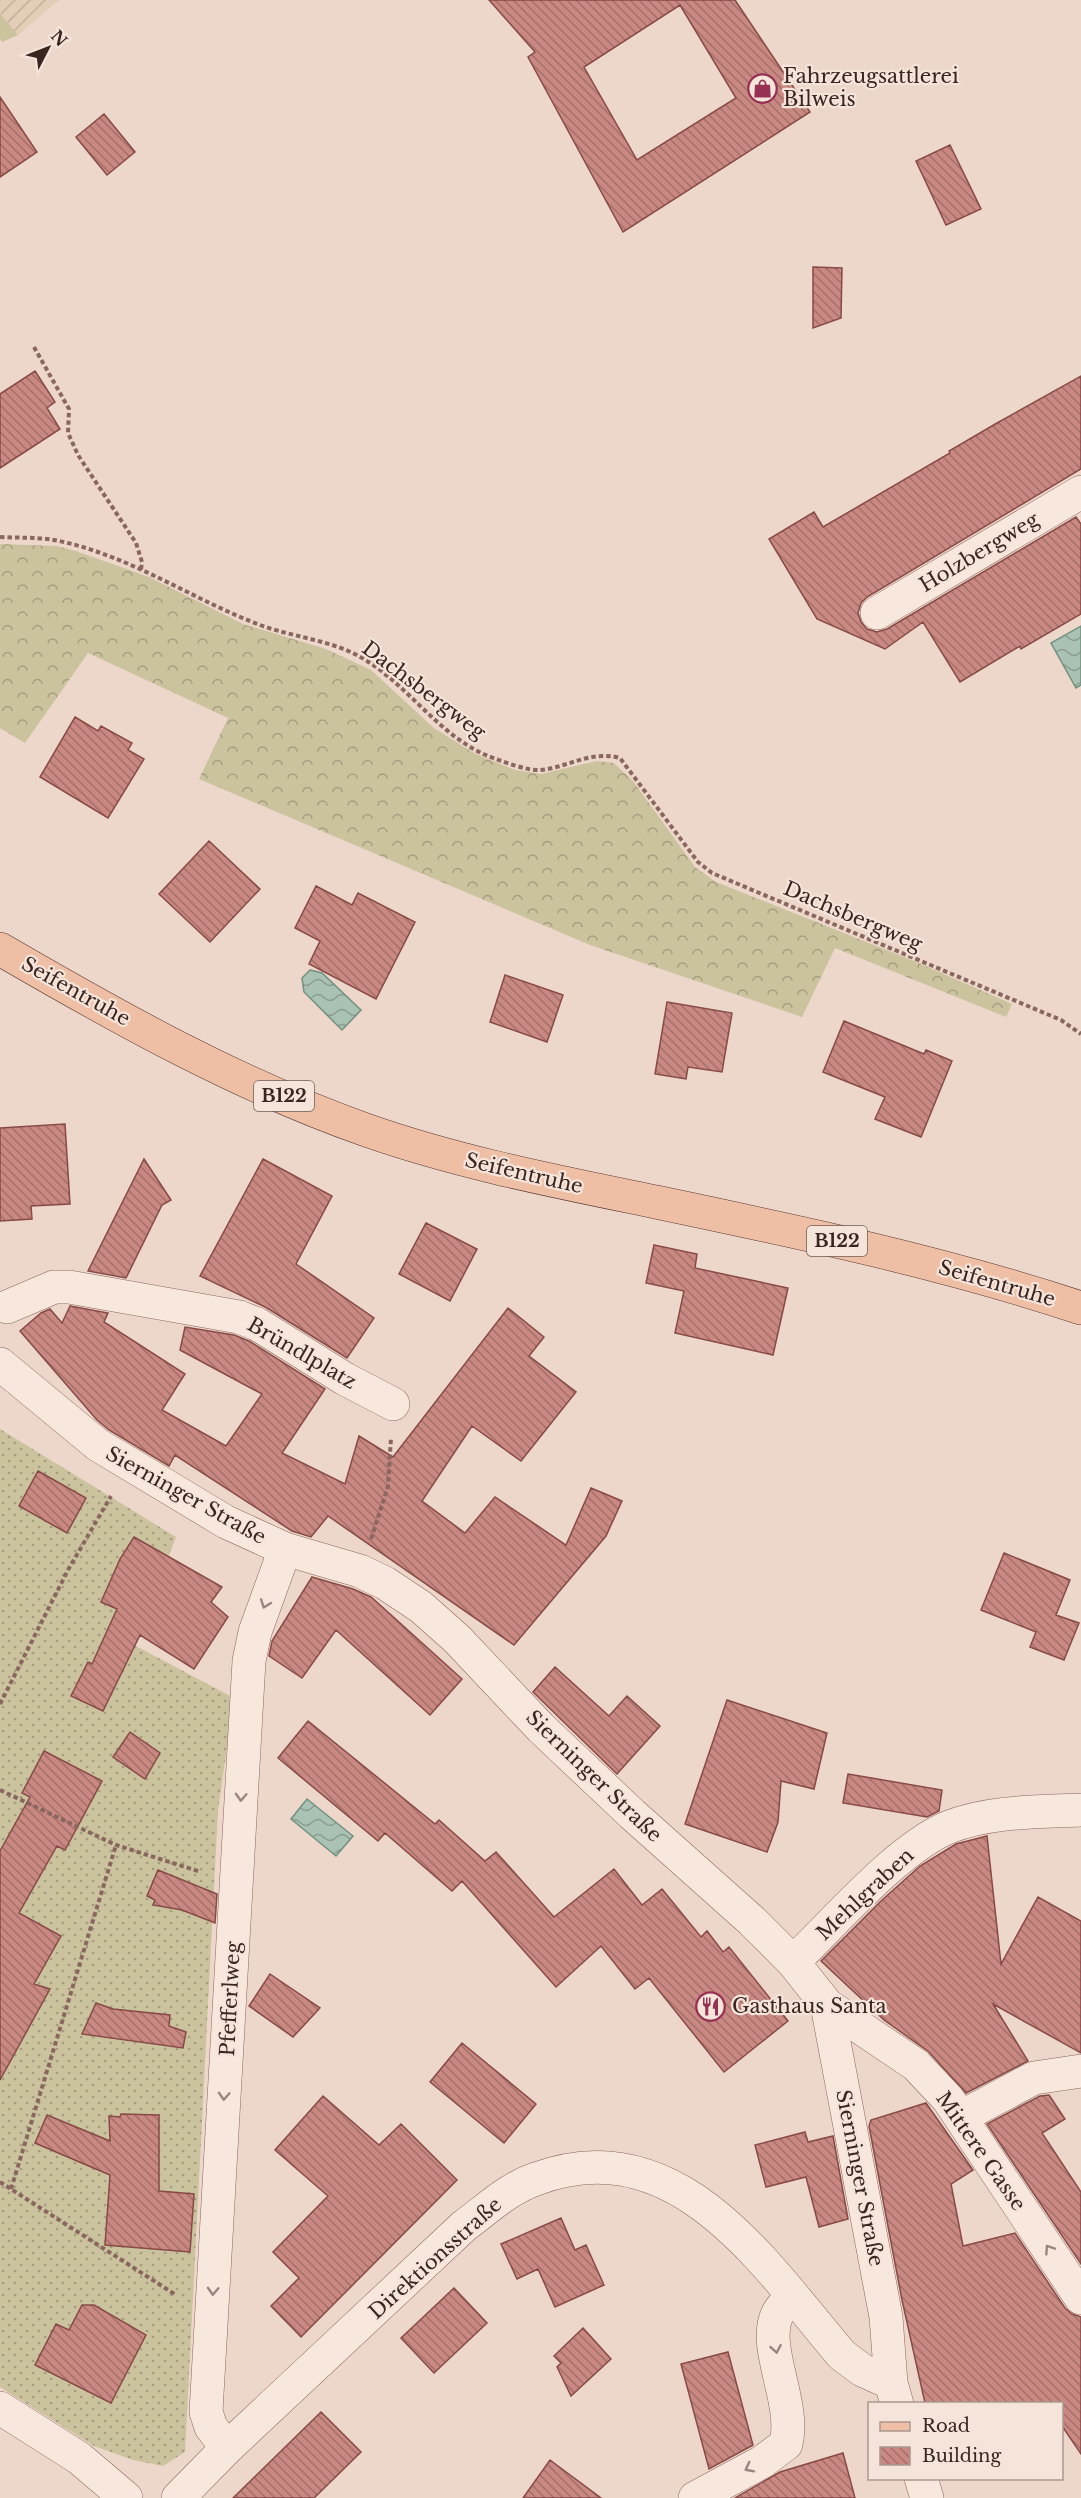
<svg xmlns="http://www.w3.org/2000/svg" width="1081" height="2498" viewBox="0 0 1081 2498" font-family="'Libre Baskerville',serif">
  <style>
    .farmland { fill: url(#farmland-furrows) }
    .grass { fill: #cbc29e }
    .forest { fill: url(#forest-crowns) }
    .garden { fill: url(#garden-dots) }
    .water { fill: url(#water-waves); stroke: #71907e; stroke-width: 1.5 }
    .building { fill: url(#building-back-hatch); stroke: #874a46; stroke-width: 1.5; fill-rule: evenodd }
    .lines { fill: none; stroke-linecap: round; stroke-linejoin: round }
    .minor-casing { stroke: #89675f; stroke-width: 34 }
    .primary-casing { stroke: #583832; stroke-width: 34 }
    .path { stroke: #89675f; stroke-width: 4; stroke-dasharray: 4.5 3; stroke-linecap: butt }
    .minor { stroke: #f8e7dd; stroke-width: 33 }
    .primary { stroke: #eebfa4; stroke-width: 33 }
    .oneway { stroke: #99867f }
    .labels { text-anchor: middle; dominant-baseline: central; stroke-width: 4.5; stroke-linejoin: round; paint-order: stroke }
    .shield { fill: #f5e4d9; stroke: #725e58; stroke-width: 1.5 }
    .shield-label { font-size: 18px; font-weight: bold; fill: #3a2521 }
    .poi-label { font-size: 20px; fill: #3a2521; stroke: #f5e4d9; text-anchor: start }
    .street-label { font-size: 20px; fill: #3a2521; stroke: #f5e4d9 }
  </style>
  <defs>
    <pattern id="farmland-furrows" width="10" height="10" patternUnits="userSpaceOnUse" patternTransform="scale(1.5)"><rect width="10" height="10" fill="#e3cdb7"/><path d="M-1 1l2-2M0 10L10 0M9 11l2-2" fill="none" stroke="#c4b09d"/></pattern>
    <pattern id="forest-crowns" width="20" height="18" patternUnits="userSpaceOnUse" patternTransform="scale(1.5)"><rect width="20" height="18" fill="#cbc29e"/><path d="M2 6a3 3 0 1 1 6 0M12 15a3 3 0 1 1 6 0" fill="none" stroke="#a69d80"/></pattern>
    <pattern id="garden-dots" width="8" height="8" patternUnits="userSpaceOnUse" patternTransform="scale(1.5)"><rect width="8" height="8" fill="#cbc29e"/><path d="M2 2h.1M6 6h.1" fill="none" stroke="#a69d80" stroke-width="1.8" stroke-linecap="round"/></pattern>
    <pattern id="water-waves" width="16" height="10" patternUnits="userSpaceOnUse" patternTransform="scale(1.5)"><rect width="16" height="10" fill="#aac2b3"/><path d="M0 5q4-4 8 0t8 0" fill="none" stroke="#8b9d91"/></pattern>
    <pattern id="building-back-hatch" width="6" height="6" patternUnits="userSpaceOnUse" patternTransform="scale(1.5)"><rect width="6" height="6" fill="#c98881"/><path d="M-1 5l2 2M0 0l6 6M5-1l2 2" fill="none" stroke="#a46f69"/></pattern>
  </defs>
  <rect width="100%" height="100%" fill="#edd7ca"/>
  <!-- farmland -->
  <path class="farmland" d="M0,0h59l-41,35 -18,-21z"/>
  <!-- grass -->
  <path class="grass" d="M0,14l18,21 -16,7 -2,-3z"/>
  <!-- forest -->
  <path class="forest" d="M0,544l57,2 19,5 73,26 94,47 83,25 45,21 63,58 40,25 41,17 26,4 56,-13 17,2 19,18 62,86 21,15 203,81 93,41 -6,13 -171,-69 -33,69 -212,-72 -391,-166 29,-61 -140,-65 -63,90 -25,-15z"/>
  <!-- garden -->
  <path class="garden" d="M0,1429l176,108 -42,108 100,53 -16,112 -33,642 -22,14 -30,-6 -39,-14 -94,-59z"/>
  <!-- water -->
  <path class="water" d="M1081,626v59l-5,3 -25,-45z
    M310,970l12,3 39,37 -19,20 -38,-38 -2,-14z
    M307,1799l46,37 -17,20 -45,-37z"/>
  <!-- building -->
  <path class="building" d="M489,0h246l75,112 -187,120 -95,-175 7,-5zM680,5l56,93 -99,62 -53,-93z
    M0,97l37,55 -37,25z
    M104,114l31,38 -28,23 -31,-38z
    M950,145l31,64 -35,16 -30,-64z
    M813,267l29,1 -1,50 -28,10z
    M35,371l20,31 -8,6 13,21 -60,39v-74z
    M1081,376v93l-214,128 -6,6 -3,10 3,9 6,7 10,3 10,-3 189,-112 5,7v90l-60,35 -1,-3 -60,36 -37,-60 -38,27 -68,-30 -48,-80 45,-27 9,15 127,-74 -1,-2 48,-28z
    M75,717l23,14 3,-5 31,17 -4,7 16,9 -36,59 -68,-41z
    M209,841l51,48 -50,53 -51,-48z
    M316,886l36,19 6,-12 57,29 -39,77 -67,-35 11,-23 -25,-13z
    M505,975l58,20 -16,47 -57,-20z
    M667,1002l65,11 -10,59 -34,-5 -2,12 -31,-5z
    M844,1021l80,33 2,-4 26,11 -31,76 -46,-18 10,-22 -62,-25z
    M65,1124l5,80 -39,2 1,13 -32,2v-93z
    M144,1159l27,41 -9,5 -36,73 -38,-7z
    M263,1159l69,37 -36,68 78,54 -27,40 -80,-50 -67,-32z
    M426,1223l51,26 -27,52 -51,-27z
    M654,1245l43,9 -2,14 93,20 -15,67 -98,-22 9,-42 -38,-8z
    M70,1306l38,7 -4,9 81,52 -23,36 64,36 36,-52 -82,-44 5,-23 49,8 15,6 76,48 -43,64 63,31 14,-48 34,21 115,-149 36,29 -15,19 47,36 -55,69 -49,-35 -50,75 43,32 30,-36 71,48 25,-57 31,13 -16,35 -92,109 -186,-129 -17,21 -19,-6 -117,-76 -6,11 -60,-36 -12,-10 -77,-89 21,-18 9,-4 12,14z
    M38,1471l48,27 -19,35 -48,-27z
    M134,1537l88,50 -11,15 17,15 -34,52 -54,-34 -37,76 -32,-15 17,-34 4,2 25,-55 -16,-7 19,-43z
    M1004,1553l66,27 -14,35 23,8 -15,37 -34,-13 6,-15 -55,-22z
    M312,1577l41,12 18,8 91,82 -32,36 -94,-85 -34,48 -33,-22 3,-15z
    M555,1667l54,49 18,-20 33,30 -43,48 -84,-82z
    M727,1700l100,33 -13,56 -33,-8 -3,41 -11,30 -82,-28z
    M308,1721l127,103 4,-4 46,41 11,-9 58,65 60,-48 28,36 20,-16 39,48 6,-6 16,21 6,-5 59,74 -64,51 -75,-94 -14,11 -34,-43 -45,41 -94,-106 -10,10 -67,-58 -7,8 -100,-83z
    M130,1732l30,21 -15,26 -32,-22z
    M44,1751l58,30 -37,69 -8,-4 -38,67 42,23 -27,48 16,5 -50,91v-229l30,-54 -8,-4z
    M848,1774l94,16 -3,21 -12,6 -84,-14z
    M987,1836l14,128 37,-67 43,24v132l-88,-49 35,57 -62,32 -37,-41 -45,-32 -63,-59 60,-60 39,-35 36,-22z
    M158,1870l59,24 -2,29 -33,-13 -29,-5 2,-5 -8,-4z
    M270,1974l50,34 -27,29 -44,-31z
    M96,2003l17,6 57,6 -1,11 17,6 -3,16 -101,-14z
    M462,2043l74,61 -32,39 -74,-61z
    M1049,2095l16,24 -23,14 39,59v72l-94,-140 53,-28z
    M323,2096l56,49 22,-21 56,56 -156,157 -30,-31 28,-28 -26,-26 55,-56 -53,-46z
    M926,2103l47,67 -22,14 12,62 52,-13 50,75 7,6 9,3v137l-19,-28v-23h-137l-23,-103 -33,-174 2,-6z
    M121,2114l38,1v76l35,3 -4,58 -85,-7 5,-70 -75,-32 12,-28 63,26 -1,-25 11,1z
    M805,2132l3,10 25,-6 15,83 -29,8 -13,-50 -40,10 -11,-42z
    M561,2218l14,32 11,-5 18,40 -49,22 -17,-38 -21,10 -16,-35z
    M454,2288l33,35 -53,50 -33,-35z
    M82,2305h12l52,30 -35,68 -76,-38 21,-41 13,6z
    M583,2328l28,31 -40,37 -14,-29 4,-4 -7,-7z
    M728,2352l25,93 -44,24 -28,-105z
    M321,2412l40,40 -47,46h-81z
    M843,2453l12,45h-120l45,-26z
    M550,2460l51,38h-78z"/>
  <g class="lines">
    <defs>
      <path id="minor" d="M877,613l204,-121
        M7,1307l47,-20h15l170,30 18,7 88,55 48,25
        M0,1364l98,81 128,77 59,27 75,22 25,12 36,24 36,32 84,89 91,86 120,107 41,41 34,43 59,312 5,66 6,21
        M793,1962c42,-40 105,-114 156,-135 40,-16 89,-15 132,-17
        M827,2005l89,60 32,34 133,199
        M961,2117l73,-39 47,-7
        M0,2408l79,50 47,40
        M227,2448l-16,-21 -5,-15 43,-751 6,-29 30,-83
        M921,2478l6,20
        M178,2498l49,-50 237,-222c23,-17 45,-38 72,-47 141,-53 229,86 306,176l20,15 29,13
        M695,2498l67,-36 24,-18c10,-42 -24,-96 -9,-129 3,-7 10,-13 14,-19"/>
      <path id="primary" d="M0,949c117,68 238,136 366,181 94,33 193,52 290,72 143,30 286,60 425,106"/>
    </defs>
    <!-- minor casing -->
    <use href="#minor" class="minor-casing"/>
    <!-- primary casing -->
    <use href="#primary" class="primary-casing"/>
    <!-- path -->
    <path class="path" d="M34,347l35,62 -1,24 10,22 58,88 6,19 -1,8
      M0,537c18,1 37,0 54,3 74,14 137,59 206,85 35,13 75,15 107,36 43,27 73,75 121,95 14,5 38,15 53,14 27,-3 51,-20 79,-12l78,104 14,11 349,147 20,14
      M371,1539l17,-53 3,-48
      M0,1704l68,-134 43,-74
      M0,1790l116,55 85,27
      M0,2182l176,113
      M11,2189l105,-344"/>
    <!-- minor -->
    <use href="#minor" class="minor"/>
    <!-- primary -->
    <use href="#primary" class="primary"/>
  </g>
  <!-- one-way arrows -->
  <defs><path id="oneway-chevron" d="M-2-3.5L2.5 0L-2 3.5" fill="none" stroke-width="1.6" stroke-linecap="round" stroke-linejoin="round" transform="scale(1.5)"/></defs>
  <g class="oneway">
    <use href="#oneway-chevron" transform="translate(265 1604) rotate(110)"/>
    <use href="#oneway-chevron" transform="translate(241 1797) rotate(93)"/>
    <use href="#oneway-chevron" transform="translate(224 2096) rotate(93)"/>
    <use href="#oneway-chevron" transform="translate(1049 2249) rotate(-124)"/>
    <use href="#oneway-chevron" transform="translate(213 2291) rotate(93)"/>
    <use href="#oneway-chevron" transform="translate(776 2349) rotate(80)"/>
    <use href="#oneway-chevron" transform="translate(749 2468) rotate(153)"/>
  </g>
  <!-- icons -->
  <defs>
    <symbol id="shop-ring" viewBox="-11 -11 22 22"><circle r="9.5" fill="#f5e4d9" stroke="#963153" stroke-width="1.5"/><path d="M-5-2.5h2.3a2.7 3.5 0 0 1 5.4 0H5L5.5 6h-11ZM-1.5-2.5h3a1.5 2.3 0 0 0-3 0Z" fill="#963153"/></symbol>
    <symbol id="restaurant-ring" viewBox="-11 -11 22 22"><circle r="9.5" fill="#f5e4d9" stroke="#963153" stroke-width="1.5"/><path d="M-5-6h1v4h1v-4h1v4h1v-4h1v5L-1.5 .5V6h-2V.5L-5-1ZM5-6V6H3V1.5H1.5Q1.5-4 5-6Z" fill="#963153"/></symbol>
  </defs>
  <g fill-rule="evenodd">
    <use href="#shop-ring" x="746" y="72" width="33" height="33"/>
    <use href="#restaurant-ring" x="694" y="1990" width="33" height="33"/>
  </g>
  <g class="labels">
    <!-- shield labels -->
    <g class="shield">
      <rect x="254" y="1081" width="60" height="30" rx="4.5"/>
      <rect x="807" y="1226" width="60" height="30" rx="4.5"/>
    </g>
    <g class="shield-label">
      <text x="284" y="1096">B122</text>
      <text x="837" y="1241">B122</text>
    </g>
    <!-- poi labels -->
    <g class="poi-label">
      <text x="783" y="76">Fahrzeugsattlerei<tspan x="783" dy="23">Bilweis</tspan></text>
      <text x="732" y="2006">Gasthaus Santa</text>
    </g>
    <!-- street labels -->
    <g class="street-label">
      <text transform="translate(979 552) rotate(-31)">Holzbergweg</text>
      <text transform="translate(424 690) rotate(37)">Dachsbergweg</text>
      <text transform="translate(853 916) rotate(23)">Dachsbergweg</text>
      <text transform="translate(76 991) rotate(29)">Seifentruhe</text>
      <text transform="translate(524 1173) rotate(13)">Seifentruhe</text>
      <text transform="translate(997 1283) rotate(16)">Seifentruhe</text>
      <text transform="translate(302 1353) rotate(30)">Bründlplatz</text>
      <text transform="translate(186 1495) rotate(29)">Sierninger Straße</text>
      <text transform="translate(594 1776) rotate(44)">Sierninger Straße</text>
      <text transform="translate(865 1894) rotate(-43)">Mehlgraben</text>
      <text transform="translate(230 1999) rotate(-87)">Pfefferlweg</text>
      <text transform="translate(981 2151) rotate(55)">Mittere Gasse</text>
      <text transform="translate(860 2178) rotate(79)">Sierninger Straße</text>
      <text transform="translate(435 2258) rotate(-42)">Direktionsstraße</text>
    </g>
  </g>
  <!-- legend -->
  <rect x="868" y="2402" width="195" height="78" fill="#f5e4d9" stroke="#aa988f" stroke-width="1.5"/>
  <rect x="880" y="2422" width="30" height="9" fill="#eebfa4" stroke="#aa988f" stroke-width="1.5"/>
  <text x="922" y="2432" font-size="18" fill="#3a2521">Road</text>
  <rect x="880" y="2447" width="30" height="18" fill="url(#building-back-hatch)" stroke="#aa988f" stroke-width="1.5"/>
  <text x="922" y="2462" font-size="18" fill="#3a2521">Building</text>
  <!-- north arrow -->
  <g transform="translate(48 48) rotate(48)" stroke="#f5e4d9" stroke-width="4.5" paint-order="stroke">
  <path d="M0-4.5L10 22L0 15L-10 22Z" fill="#3a2521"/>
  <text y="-9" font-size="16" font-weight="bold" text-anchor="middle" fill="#3a2521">N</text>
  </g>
</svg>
